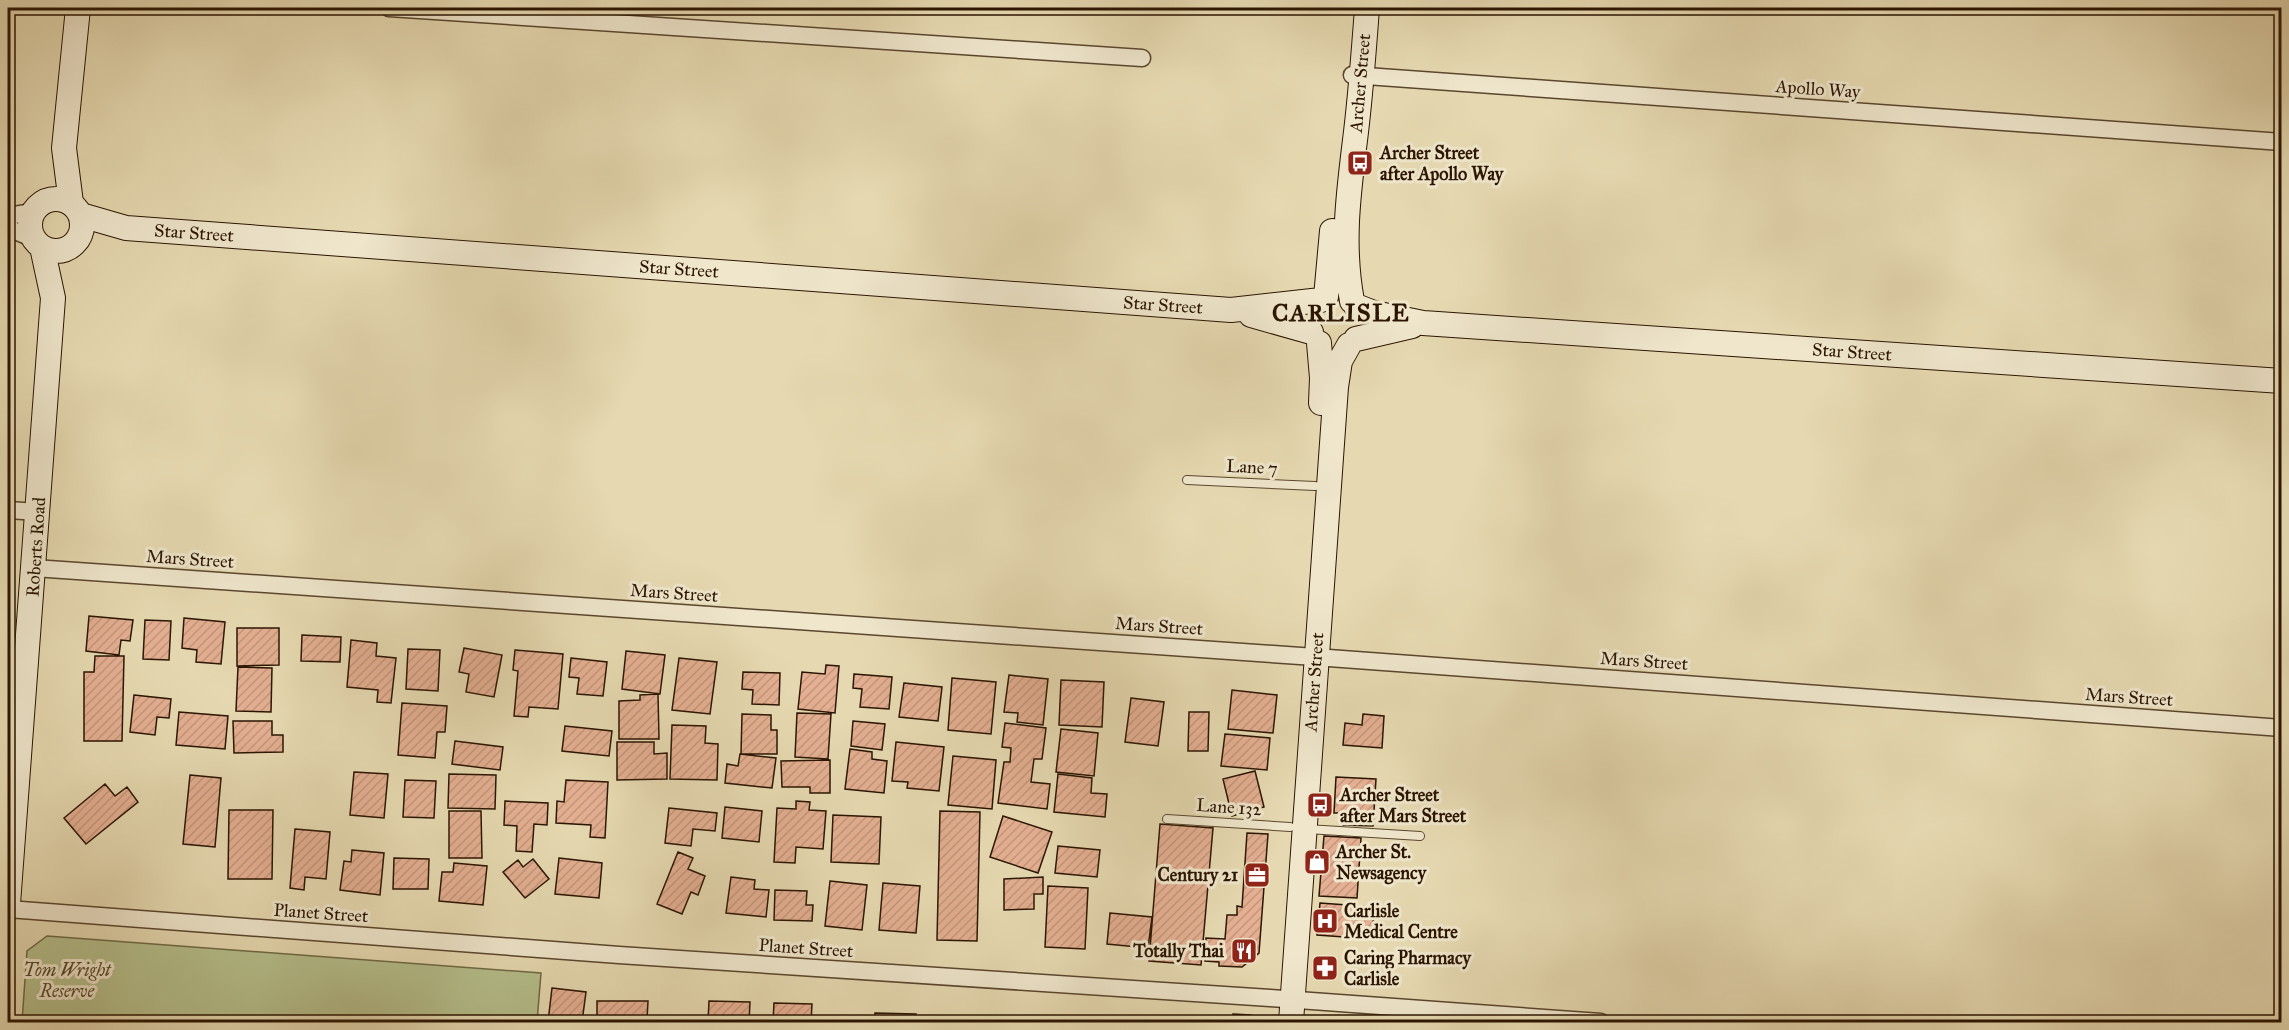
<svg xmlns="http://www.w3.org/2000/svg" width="2289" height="1030" viewBox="0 0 2289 1030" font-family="'IM FELL Great Primer',serif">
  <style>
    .green { fill: #b5bf8c; stroke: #706a47; stroke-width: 1.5 }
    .building { fill: url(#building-hatch); stroke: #2b1502; stroke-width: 1.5 }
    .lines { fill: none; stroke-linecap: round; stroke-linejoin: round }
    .lane-casing { stroke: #5a462e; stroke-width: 10 }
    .street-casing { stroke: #5a462e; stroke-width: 19 }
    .secondary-casing { stroke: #2b1502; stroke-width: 26 }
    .lane { stroke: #efe6cc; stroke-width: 8 }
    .street { stroke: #efe6cc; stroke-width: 16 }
    .secondary { stroke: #efe6cc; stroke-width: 24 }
    .labels { text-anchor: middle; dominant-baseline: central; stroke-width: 6; stroke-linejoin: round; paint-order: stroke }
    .street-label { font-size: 18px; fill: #2b1502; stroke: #efe6cc }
    .poi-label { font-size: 18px; font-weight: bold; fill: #2b1502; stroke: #efe6cc; text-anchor: start }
    .park-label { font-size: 18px; font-style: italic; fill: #54482b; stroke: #efe6cc }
    .district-label { font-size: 24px; font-weight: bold; letter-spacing: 1.5px; fill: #2b1502; stroke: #efe6cc }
  </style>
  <defs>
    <pattern id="building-hatch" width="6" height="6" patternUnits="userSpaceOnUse" patternTransform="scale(1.5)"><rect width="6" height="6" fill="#e4af92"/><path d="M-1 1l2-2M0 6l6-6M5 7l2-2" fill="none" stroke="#c4967c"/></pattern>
  </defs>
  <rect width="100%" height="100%" fill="#e6d9b1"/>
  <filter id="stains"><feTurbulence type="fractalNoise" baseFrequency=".00333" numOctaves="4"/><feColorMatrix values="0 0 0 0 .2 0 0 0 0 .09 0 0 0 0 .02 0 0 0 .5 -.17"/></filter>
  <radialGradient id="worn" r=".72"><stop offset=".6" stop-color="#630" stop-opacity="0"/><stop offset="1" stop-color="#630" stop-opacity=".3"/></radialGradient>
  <!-- green -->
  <path class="green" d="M47,936l494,37 -4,49h-515l5,-71z"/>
  <!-- building -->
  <path class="building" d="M89,616l44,4 -3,21 -9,-1 -2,15 -33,-4z
    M184,618l41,4 -4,42 -25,-2 1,-12 -15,-2z
    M145,620l26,1 -2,39 -26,-1z
    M237,628h42v37l-42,1z
    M302,635l39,2 -1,25 -39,-1z
    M351,640l26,3 -1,13 20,2 -5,45 -14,-1 1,-12 -31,-3z
    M464,648l38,7 -8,42 -28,-5 3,-18 -10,-2z
    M408,649l32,1 -2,41 -32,-2z
    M515,650l48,4 -5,55 -29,-2 -1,10 -14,-1 4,-45 -5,-1z
    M626,651l39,4 -5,39 -38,-5z
    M95,656h29l-2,85h-38v-69h10z
    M571,658l36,4 -4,34 -26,-2 2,-16 -10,-1z
    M679,658l38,4 -7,52 -38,-4z
    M826,665l13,1 -4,47 -37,-4 4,-37 23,2z
    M238,667l34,1 -1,44 -35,-1z
    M743,672l37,1 -1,32 -27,-1 1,-14 -11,-1z
    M854,674l38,3 -3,32 -29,-2 2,-18 -9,-1z
    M1009,675l39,4 -5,46 -26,-3 1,-9 -14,-1z
    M952,678l44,4 -5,52 -43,-4z
    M1061,680l43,2 -2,45 -43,-2z
    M904,683l38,4 -4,34 -39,-4z
    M1232,690l45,5 -4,38 -45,-4z
    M658,694l1,45h-40v-38l21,-1v-5z
    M134,695l37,4 -2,19 -12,-1 -2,18 -25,-3z
    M1131,698l33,4 -6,44 -33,-4z
    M402,703l45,3 -2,26h-8l-2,26 -37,-3z
    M179,712l49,4 -3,33 -49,-4z
    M1189,712h20l-1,39h-20z
    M797,713l34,1 -3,45 -33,-2z
    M742,714l29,1v15h6v24h-36z
    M1363,714l21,2 -2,32 -39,-3 2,-22 17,2z
    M233,721h39v14h11v17l-49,1z
    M853,721l32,3 -3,26 -31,-4z
    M1005,723l41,5 -4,31h-8l-3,23 19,2 -3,25 -49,-6 6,-41h6l1,-14 -9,-1z
    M672,725l34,1 -1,17 13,1 -1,36 -47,-1z
    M565,726l47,5 -3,25 -47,-5z
    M1061,729l37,4 -4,43 -38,-4z
    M1225,734l45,4 -3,32 -46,-4z
    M455,741l48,6 -3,23 -48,-6z
    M617,742h37v12l13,-1v26l-50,1z
    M896,742l48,5 -5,44 -32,-3 1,-6 -16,-1z
    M850,749l22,3v7l15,2 -3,32 -39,-4z
    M740,754l36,4 -4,30 -47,-5 2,-19 11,2z
    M953,756l43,4 -4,49 -44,-4z
    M830,760v33h-20v-6h-28l-1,-26z
    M1255,771l9,36 -32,9 -9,-37z
    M354,772l34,2 -4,44 -34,-3z
    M449,774l47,1 -1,34 -47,-1z
    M1058,774l34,4 -1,15 16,1 -2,23 -51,-5z
    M190,775l31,3 -6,69 -32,-3z
    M1336,777l40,2 -3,47 -30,-1 1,-12h-10z
    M405,780l31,1 -2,37 -31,-1z
    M566,780l42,2 -3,56 -15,-1 1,-12 -35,-2 1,-22 7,1z
    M105,784l10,12 12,-9 11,15 -52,42 -22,-26z
    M505,801l43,2 -1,22 -13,-1 -2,28 -16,-1 1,-25 -13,-1z
    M796,801l14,1 -1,8 17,1 -3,38 -27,-2 -1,16 -21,-1 3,-54 19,1z
    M725,807l37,4 -3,31 -37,-4z
    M669,808l48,5 -2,18 -22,-2 -2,17 -26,-3z
    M229,810h44l-1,69h-44z
    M449,811h32l1,47h-33z
    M940,811l40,1 -3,129 -40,-1z
    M833,815l48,2 -2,47 -48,-2z
    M1003,816l49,16 -14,41 -48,-16z
    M1160,824l53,4 -12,137 -52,-4z
    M295,829l35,3 -4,47 -21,-2 -1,13 -14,-2z
    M1247,833l21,1 -9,119 -17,14 -23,-1v-4l-14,-1 1,-23 19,1 2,-24h10v-9l5,1z
    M1324,836l37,2 -4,60 -38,-2z
    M1058,846l42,4 -3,27 -42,-4z
    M352,850l32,3 -4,42 -40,-5 4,-29 7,1z
    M678,852l15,6 -5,11 17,7 -7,19 -7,-3 -9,22 -25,-10z
    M394,858l35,1 -1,30h-35z
    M559,858l43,5 -3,35 -44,-4z
    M533,859l16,20 -24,19 -22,-26 15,-12 5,7z
    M454,863l33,3 -4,39 -44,-4 3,-29h11z
    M731,877l24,3 -1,9 15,1 -3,27 -40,-4z
    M1043,877v17h-9v15l-30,1v-31z
    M830,881l37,4 -5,45 -37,-4z
    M883,883l37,3 -4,47 -37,-3z
    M1048,886l40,2 -3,61 -40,-2z
    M775,890l32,1 -1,14h7l-1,16 -38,-1z
    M1320,903l54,4 -2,32 -55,-4z
    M1110,913l42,4 -4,31 -41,-4z
    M552,988l34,4 -4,30h-34z
    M597,1001h51l-1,19h-7v2h-43z
    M709,1001l41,1 -1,20h-41z
    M774,1003l38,1 -1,18h-38z
    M875,1013l41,1 -1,8h-40z
    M1233,1014l18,1 7,7 -26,-1z
    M991,1020l69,2h-69z
    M1213,1020l19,1 11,1h-31z"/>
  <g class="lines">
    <defs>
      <path id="lane" d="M1187,480l128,6
        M1167,819l123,8
        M1307,829l113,7"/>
      <path id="street" d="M389,8l753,50
        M1352,75l930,67
        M8,216l25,-4
        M8,228l26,11
        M8,510l30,2
        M34,568l1281,89 967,71
        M8,909l611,46 651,43 331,24"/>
      <path id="secondary" d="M30 225a26 26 0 1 1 52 0a26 26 0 1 1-52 0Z
        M71,203l-7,-55 14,-140
        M81,215l45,13 1105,82 90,-10
        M1326,297l6,-66
        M1352,301c-11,-59 -3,-111 4,-169 5,-42 8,-83 11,-124
        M1356,306l18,7 49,10 859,58
        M1251,315l60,17
        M1356,339l56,-13
        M1319,343l3,35 -1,25
        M8,904l45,-606 -11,-51
        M1291,1022l45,-635 4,-26 9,-16"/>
    </defs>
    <!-- lane casing -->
    <use href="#lane" class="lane-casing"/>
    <!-- street casing -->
    <use href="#street" class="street-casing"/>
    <!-- secondary casing -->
    <use href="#secondary" class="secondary-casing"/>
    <!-- lane -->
    <use href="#lane" class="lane"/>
    <!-- street -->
    <use href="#street" class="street"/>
    <!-- secondary -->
    <use href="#secondary" class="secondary"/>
  </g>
  <!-- icons -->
  <defs>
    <symbol id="bus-square" viewBox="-11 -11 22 22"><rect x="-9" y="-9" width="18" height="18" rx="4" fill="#8f2418" stroke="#efe6cc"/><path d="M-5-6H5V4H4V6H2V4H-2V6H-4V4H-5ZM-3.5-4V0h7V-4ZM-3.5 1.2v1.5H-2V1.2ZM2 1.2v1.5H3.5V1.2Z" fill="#fff"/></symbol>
    <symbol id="shop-square" viewBox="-11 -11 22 22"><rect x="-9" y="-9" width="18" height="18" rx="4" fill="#8f2418" stroke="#efe6cc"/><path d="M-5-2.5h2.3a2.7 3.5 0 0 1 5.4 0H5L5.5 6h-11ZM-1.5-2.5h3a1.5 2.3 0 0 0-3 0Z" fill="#fff"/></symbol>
    <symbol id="office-square" viewBox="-11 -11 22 22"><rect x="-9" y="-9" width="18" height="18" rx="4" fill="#8f2418" stroke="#efe6cc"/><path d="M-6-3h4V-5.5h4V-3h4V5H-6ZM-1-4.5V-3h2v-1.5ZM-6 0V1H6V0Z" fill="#fff"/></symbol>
    <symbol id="hospital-square" viewBox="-11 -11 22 22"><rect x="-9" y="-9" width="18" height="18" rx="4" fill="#8f2418" stroke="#efe6cc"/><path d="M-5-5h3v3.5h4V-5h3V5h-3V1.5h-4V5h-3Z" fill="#fff"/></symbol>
    <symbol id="restaurant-square" viewBox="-11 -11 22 22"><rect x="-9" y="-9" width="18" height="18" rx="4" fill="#8f2418" stroke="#efe6cc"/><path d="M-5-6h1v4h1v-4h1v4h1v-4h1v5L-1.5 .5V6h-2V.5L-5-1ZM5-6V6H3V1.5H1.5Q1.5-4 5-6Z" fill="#fff"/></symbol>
    <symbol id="pharmacy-square" viewBox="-11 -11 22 22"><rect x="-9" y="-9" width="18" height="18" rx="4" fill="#8f2418" stroke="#efe6cc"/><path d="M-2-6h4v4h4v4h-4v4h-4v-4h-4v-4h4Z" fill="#fff"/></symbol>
  </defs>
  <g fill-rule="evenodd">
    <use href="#bus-square" x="1345" y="148" width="30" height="30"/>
    <use href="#bus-square" x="1305" y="790" width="30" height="30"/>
    <use href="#shop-square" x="1302" y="847" width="30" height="30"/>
    <use href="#office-square" x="1242" y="860" width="30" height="30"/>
    <use href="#hospital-square" x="1310" y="906" width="30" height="30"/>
    <use href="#restaurant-square" x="1229" y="936" width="30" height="30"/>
    <use href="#pharmacy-square" x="1310" y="953" width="30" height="30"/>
  </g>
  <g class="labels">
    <!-- street labels -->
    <g class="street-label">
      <text transform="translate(1360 83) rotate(-85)">Archer Street</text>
      <text transform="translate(1818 89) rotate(4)">Apollo Way</text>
      <text transform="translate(194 233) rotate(4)">Star Street</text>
      <text transform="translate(679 269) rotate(4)">Star Street</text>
      <text transform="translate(1163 305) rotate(4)">Star Street</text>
      <text transform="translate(1852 352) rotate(4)">Star Street</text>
      <text transform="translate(1252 467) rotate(3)">Lane 7</text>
      <text transform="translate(36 547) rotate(-86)">Roberts Road</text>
      <text transform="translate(190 559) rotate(4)">Mars Street</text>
      <text transform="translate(674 593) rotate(4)">Mars Street</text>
      <text transform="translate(1159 626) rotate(4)">Mars Street</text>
      <text transform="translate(1644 661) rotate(4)">Mars Street</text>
      <text transform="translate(1314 682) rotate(-86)">Archer Street</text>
      <text transform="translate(2129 697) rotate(4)">Mars Street</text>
      <text transform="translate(1229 807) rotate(4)">Lane 132</text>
      <text transform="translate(321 913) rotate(4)">Planet Street</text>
      <text transform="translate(806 948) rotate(4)">Planet Street</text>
    </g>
    <!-- poi labels -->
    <g class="poi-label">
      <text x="1380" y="153">Archer Street<tspan x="1380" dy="21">after Apollo Way</tspan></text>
      <text x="1340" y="795">Archer Street<tspan x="1340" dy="21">after Mars Street</tspan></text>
      <text x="1336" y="852">Archer St.<tspan x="1336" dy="21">Newsagency</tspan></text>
      <text x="1238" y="875" text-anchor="end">Century 21</text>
      <text x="1344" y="911">Carlisle<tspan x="1344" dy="21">Medical Centre</tspan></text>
      <text x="1224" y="951" text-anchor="end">Totally Thai</text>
      <text x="1344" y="958">Caring Pharmacy<tspan x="1344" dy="21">Carlisle</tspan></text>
    </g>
    <!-- park labels -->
    <g class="park-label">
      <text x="67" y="970">Tom Wright<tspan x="67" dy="21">Reserve</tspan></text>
    </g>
    <!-- district labels -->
    <g class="district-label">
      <text x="1341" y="313">CARLISLE</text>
    </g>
  </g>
  <!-- margin -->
  <rect width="2289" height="1030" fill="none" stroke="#e6d9b1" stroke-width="30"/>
  <rect x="9" y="9" width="2271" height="1012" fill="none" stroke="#2b1502" stroke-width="3"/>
  <rect x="15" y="15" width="2259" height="1000" fill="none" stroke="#2b1502" stroke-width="1.5"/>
  <rect width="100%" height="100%" filter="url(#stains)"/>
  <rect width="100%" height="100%" fill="url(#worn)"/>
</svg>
